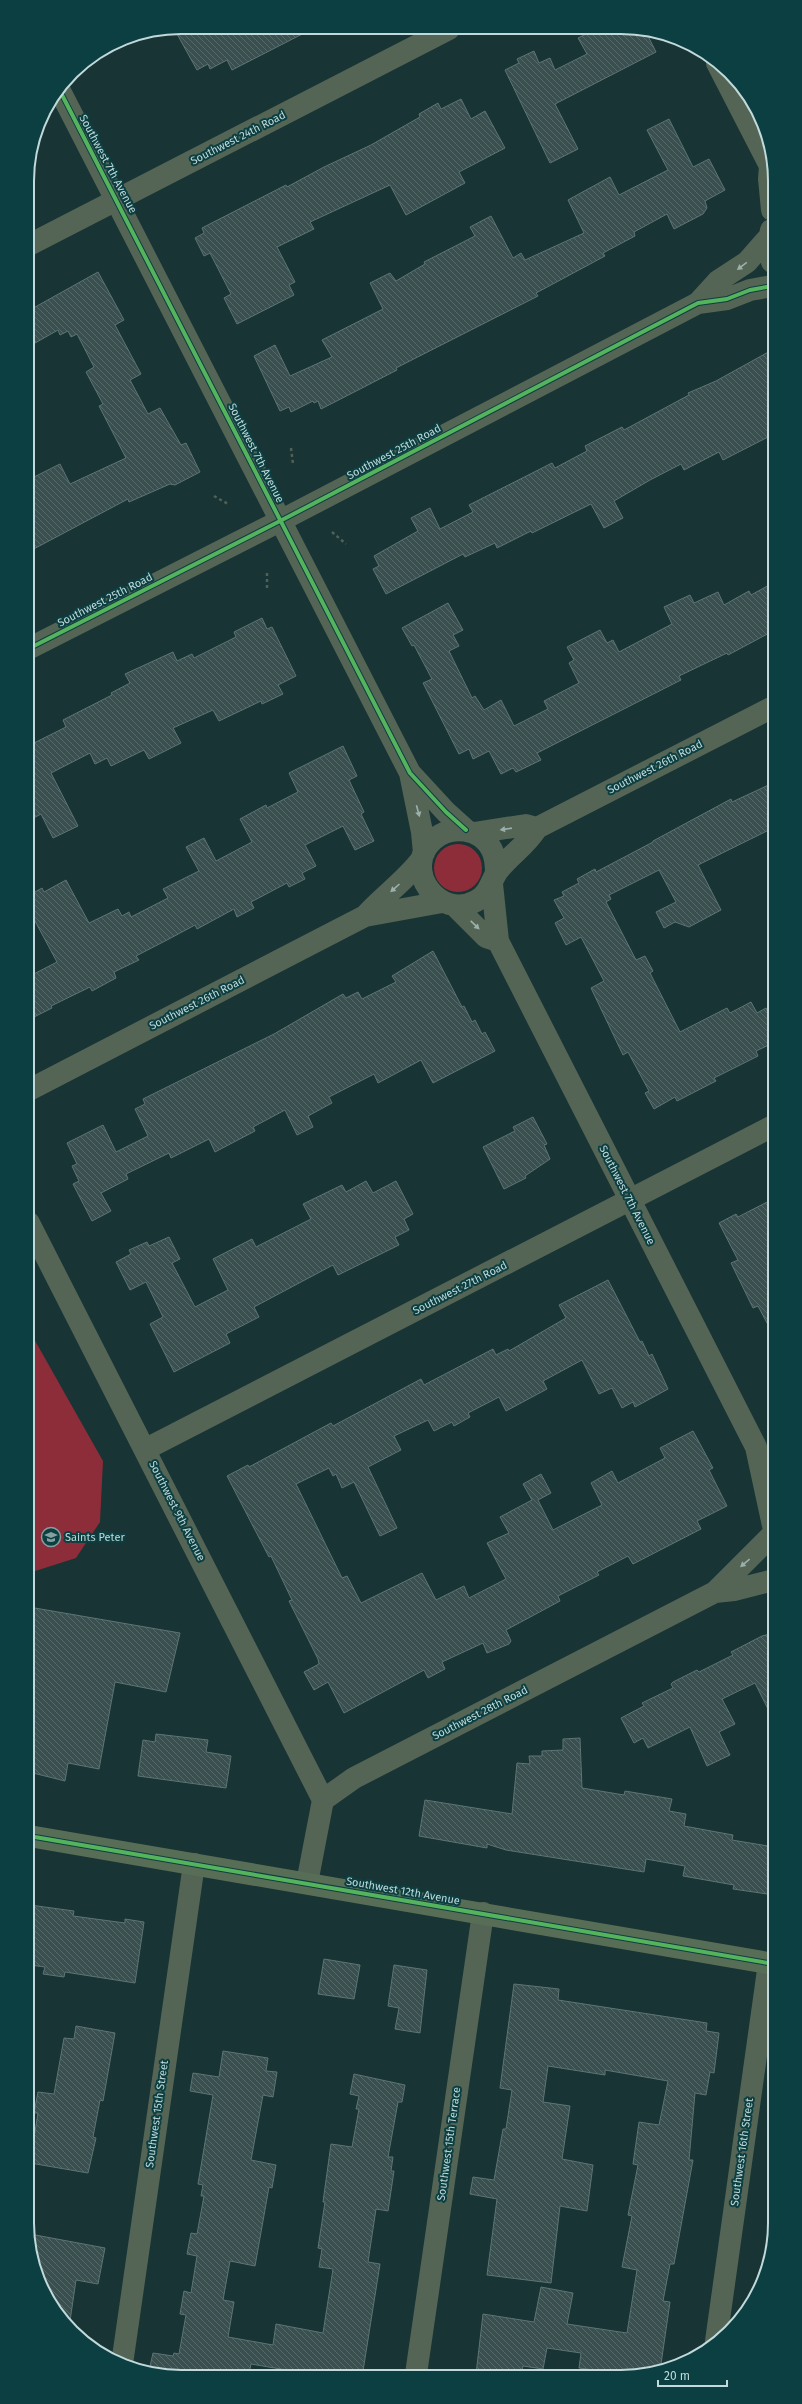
<svg xmlns="http://www.w3.org/2000/svg" width="802" height="2404" viewBox="0 0 802 2404" font-family="'Fira Sans',sans-serif">
  <style>
    .grass { fill: #8c2d39 }
    .building { fill: url(#building-back-hatch); stroke: #5e7475 }
    .lines { fill: none; stroke-linecap: round; stroke-linejoin: round }
    .path { stroke: #516158; stroke-width: 2.5; stroke-dasharray: 3 3; stroke-linecap: butt }
    .minor { stroke: #546555; stroke-width: 22 }
    .major { stroke: #576d55; stroke-width: 22 }
    .cycleway-casing { stroke: #0c3f41; stroke-width: 6 }
    .cycleway { stroke: #56b35d; stroke-width: 4 }
    .oneway { fill: #9bb0ab }
    .labels { text-anchor: middle; dominant-baseline: central; stroke-width: 4; stroke-linejoin: round; paint-order: stroke }
    .street-label { font-size: 11px; fill: #c1d9da; stroke: #0c3f41 }
    .poi-label { font-size: 11px; fill: #c1d9da; stroke: #0c3f41; text-anchor: start }
    .rim { fill: none; stroke: #c1d9da; stroke-width: 2 }
  </style>
  <defs>
    <pattern id="building-back-hatch" width="6" height="6" patternUnits="userSpaceOnUse"><rect width="6" height="6" fill="#3a5050"/><path d="M-1 5l2 2M0 0l6 6M5-1l2 2" fill="none" stroke="#556969"/></pattern>
  </defs>
  <rect width="100%" height="100%" fill="#183435"/>
  <!-- grass -->
  <path class="grass" d="M434 868a24 24 0 1 1 48 0a24 24 0 1 1-48 0Z
    M29,1330l74,131 -3,61 -24,36 -47,15z"/>
  <!-- building -->
  <path class="building" d="M190,27l70,1h54l-82,42 -5,-10 -17,9 -2,-5 -11,6 -20,-36z
    M594,30h51l11,22 -101,52 23,45 -28,14 -45,-93 14,-7 -2,-4 17,-8 5,12 11,-5 5,12 32,-16 -9,-16z
    M461,99l10,20 14,-8 20,37 -46,24 6,11 -59,32 -16,-30 -80,37 4,7 -37,18 18,35 -6,3 5,10 -57,29 -13,-26 7,-4 -21,-41 -6,3 -9,-18 9,-5 -2,-5 84,-43 1,2 37,-20 47,-22 49,-28 -1,-3 19,-11 3,6z
    M669,119l24,48 16,-8 16,31 -20,11 2,7 -4,6 -29,15 -7,-15 -33,18 1,4 -32,17 2,3 -69,37 2,3 -142,72 1,2 -33,17 -43,22 -3,-8 -4,2 -1,-2 -22,11 -2,-5 -9,4 -26,-55 21,-11 15,31 42,-19 -10,-17 61,-31 -13,-26 20,-10 6,8 29,-17 -1,-2 51,-26 -5,-9 21,-11 22,42 8,-5 4,7 59,-27 -16,-33 42,-23 9,18 49,-25 -21,-40z
    M98,272l26,48 -9,5 26,49 -11,6 18,34 12,-6 21,37 5,-2 14,29 -25,13 -5,-1 -41,18 -1,-3 -100,53v-72l32,-16 10,20 56,-26 -27,-52 4,-2 -17,-32 8,-5 -17,-33 -6,3 -3,-6 -8,4 -2,-5 -30,17v-36z
    M772,350v85l-49,25 -4,-8 -35,18 -3,-6 -31,16 -36,21 9,17 -19,10 -13,-24 -59,29 -1,-2 -34,17 -2,-5 -30,14 -2,-3 -77,40 -13,-25 6,-3 -5,-10 44,-25 -7,-13 19,-10 10,21 33,-17 -4,-7 83,-42 3,5 32,-17 -2,-5 37,-19 2,3 65,-35 -1,-2 28,-12z
    M773,583v48l-45,24 -1,-2 -48,23 2,4 -144,73 4,7 -25,12 -3,-4 -12,6 -12,-23 -16,8 -4,-10 -10,5 -36,-71 9,-4 -18,-34 -2,1 -10,-18 46,-25 15,27 -10,5 6,11 -10,5 23,47 3,-2 9,14 17,-10 13,26 34,-17 -4,-8 35,-18 -10,-20 5,-3 -7,-13 33,-17 7,13 6,-3 6,12 53,-28 -8,-17 26,-12 4,8 24,-11 6,13 25,-14 2,4z
    M262,618l5,11 5,-2 24,49 -18,9 5,9 -21,10 -1,-3 -42,20 -6,-11 -40,18 8,15 -32,16 -5,-9 -33,16 -4,-8 -12,6 -5,-11 -39,20 27,53 -25,12 -12,-24 -13,7v-75l38,-19 -3,-7 49,-25 -1,-2 19,-10 -5,-9 48,-22 4,9 15,-7 2,4 42,-21 -2,-5z
    M343,746l14,30 -8,4 15,32 -3,2 13,27 -19,9 -12,-24 -38,19 11,21 -14,7 3,6 -16,8 -2,-4 -36,19 3,6 -17,9 -3,-8 -37,20 -2,-4 -28,15 -31,16 3,4 -25,12 2,6 -24,13 -2,-4 -39,19 1,2 -24,12v-43l29,-15 -29,-54v-12l14,-8 2,4 22,-12 23,43 29,-14 4,7 7,-4 2,5 37,-19 -5,-9 36,-18 -13,-24 18,-9 12,23 36,-19 -12,-23 26,-14 1,3 31,-16 -9,-19z
    M773,783v45l-75,37 23,45 -32,17 -14,-5 -11,6 -8,-16 20,-10 -17,-32 -50,25 2,4 -5,3 30,58 9,-4 8,15 -3,2 30,59 47,-24 3,5 21,-11 6,11 9,-5 7,14v21l-17,8 2,5 -44,22 2,3 -39,20 -2,-4 -21,12 -9,-16 4,-2 -21,-39 -5,3 -32,-67 13,-7 -23,-44 -15,8 -11,-22 9,-5 -10,-18 10,-4 -2,-4 17,-9 -2,-4 18,-10 1,3 57,-30v-1l78,-42 1,3z
    M433,951l29,56 2,-1 8,16 3,-2 7,14 3,-2 10,19 -62,32 -12,-23 -43,23 -4,-9 -45,23 3,6 -24,13 5,11 -16,8 -12,-25 -32,17 2,4 -40,21 -6,-13 -38,19 -2,-5 -43,21 2,5 -27,14 10,18 -19,10 -19,-37 6,-3 -7,-15 5,-2 -10,-21 36,-18 13,27 32,-16 -13,-27 10,-5 -2,-5 131,-65 69,-40 3,4 12,-6 4,7 34,-17 -4,-6z
    M533,1117l14,27 -3,1 6,14 -25,17 1,2 -22,11 -21,-42 32,-16 -2,-4z
    M366,1181l7,12 23,-12 17,33 -9,5 5,11 -14,7 4,8 -61,30 -5,-10 -79,42 5,10 -33,17 4,9 -56,29 -24,-48 13,-7 -17,-35 -16,8 -14,-28 15,-8 -2,-4 18,-8 2,4 20,-9 11,22 -8,4 23,44 33,-17 -15,-31 39,-20 4,8 55,-28 -8,-15 39,-19 4,7z
    M773,1199v48l1,89 -16,-30 -5,2 -22,-45 7,-3 -19,-37 17,-9 2,3z
    M608,1280l32,62 2,-1 7,15 3,-2 16,35 -33,18 -2,-5 -11,6 -10,-20 -13,6 -17,-34 -39,21 4,8 -41,22 -7,-14 -31,16 2,4 -16,9 -2,-4 -18,9 -6,-11 -34,16 7,14 -33,17 29,61 -17,8 -26,-54 -12,6 -6,-14 -3,2 -4,-8 -33,16 46,94 5,-2 14,27 61,-30 14,27 28,-14 5,12 37,-19 -19,-36 22,-10 -9,-16 32,-17 -9,-16 18,-10 10,19 -13,7 15,30 49,-25 -11,-22 21,-12 6,12 47,-25 -5,-10 33,-17 20,37 -4,2 18,36 -30,15 4,8 -68,35 -5,-8 -31,16 2,3 -41,21 2,5 -54,29 5,11 -2,3 -22,9 -4,-10 -41,19 3,7 -17,9 -4,-8 -80,43 -16,-31 -14,8 -10,-18 15,-8 -1,-5 -29,-58 3,-1 -21,-44 -2,1 -42,-81 21,-11 1,2 82,-44 2,3 88,-47 3,6 69,-36 3,6 12,-6 1,2 57,-33 -7,-13z
    M29,1607l151,26 -14,59 -51,-10 -16,87 -31,-6 -3,18 -36,-9z
    M774,1633v88l-19,-38 -33,16 13,25 -16,8 11,23 -23,11 -17,-39 -42,21 -5,-10 -9,5 -13,-25 23,-12 -2,-3 31,-15 -2,-4 2,-2 24,-12 2,2 34,-17 -2,-3 31,-16z
    M156,1734l52,6 -2,12 25,4 -5,32 -88,-12 5,-36 12,2z
    M580,1738l2,50 42,7 1,-4 47,8 -3,12 17,3 -2,12 49,9 -1,5 42,7v48l-41,-6 1,-4 -51,-9 2,-10 -39,-7 -2,13 -138,-22 -19,-6v4l-68,-12 6,-36 87,14 5,-51 13,1 -1,-8h13v-5l21,-1v-11z
    M30,1905l44,6 -1,5 52,7v-4l19,3 -9,61 -70,-11 -1,5 -21,-3 2,-7 -15,-2z
    M324,1959l36,6 -6,34 -36,-5z
    M394,1965l33,5 -7,63 -25,-4 4,-21 -11,-2z
    M514,1984l45,5 -1,11 149,23 -1,8 13,2 -5,40 -4,-1 -4,23 -11,-2 -6,67h4l-19,104h-4l-7,37 7,1 -10,69 -9,3h-27l-45,-6 2,-15 -34,-5 -4,21 -20,-3 -2,8h-45l7,-60 51,8 7,-35 32,6 -6,31 60,9 10,-63 -15,-3 10,-51 -4,-1 10,-50 -5,-1 6,-42 20,3 9,-44 -63,-11v5l-57,-9 -5,36 27,4 -8,53 31,6 -6,46 -27,-5 -9,77 -64,-8 10,-76 -27,-5 3,-17 21,3 9,-51h3l6,-39 -12,-2z
    M76,2026l39,7 -12,68 -3,-1 -7,37 3,1 -8,35 -58,-10 8,-50h-4l4,-21 16,2 10,-56 10,1z
    M223,2051l45,7 -2,13 11,1 -4,25 -10,-2 -12,65 25,5 -4,23 -3,-1 -14,79 -25,-5 -7,39 11,2 -6,35 45,8 3,-21 47,9 10,-64 -14,-2 3,-18 -4,-1 7,-46h-2l8,-58 21,3 7,-38h-3l3,-13 -9,-2 4,-20 51,11 -3,17h-4l-10,55h5l-2,14h3l-6,40 -12,-2 -8,53 12,2 -17,107h-4v3h-49l-59,-10 -2,10h-82l-18,-3 4,-18 20,3 1,-3 5,1 7,-39 -6,-1 4,-23 7,2 6,-37 -10,-2 4,-21 6,1 7,-38h-3l2,-11 -5,-1 15,-89 -23,-4 3,-18 26,4z
    M30,2234l75,14 -7,36 -22,-4 -7,48 -22,-28 -17,-47z"/>
  <g class="lines">
    <!-- path -->
    <path class="path" d="M291,448l2,16
      M214,496l14,8
      M332,532l14,12
      M267,588v-15"/>
    <!-- minor -->
    <path class="minor" d="M717,63l53,103 -1,13 3,31
      M60,91l350,682 36,39 20,18
      M771,230l-3,17 4,15
      M27,246l422,-217
      M698,303l20,-22 29,-19 22,-25
      M28,649l252,-128 418,-218 29,-4 23,-9 22,-4
      M410,773l12,59 2,21
      M474,833l52,-8 11,3
      M496,874c0,-8 0,-16 -4,-24 -11,-22 -41,-26 -59,-10 -32,29 6,81 43,61 13,-7 14,-18 21,-29 12,-16 30,-27 40,-44l236,-121
      M492,884l6,57 258,506 18,83
      M454,905l32,32 12,4
      M365,916c18,-20 40,-35 56,-56
      M29,1090l336,-174 77,-14
      M29,1223l294,577
      M146,1449l627,-323
      M715,1592l57,-57
      M307,1883l16,-83 31,-22 361,-186 19,-2 40,-10
      M716,2341l53,-378
      M122,2364l72,-500
      M416,2374l67,-461"/>
    <!-- major -->
    <path class="major" d="M29,1836l745,128"/>
    <defs>
      <path id="cycleway" d="M60,91l350,682 36,39 20,18
        M28,649l252,-128 418,-218 29,-4 23,-9 22,-4
        M29,1836l745,128"/>
    </defs>
    <!-- cycleway casing -->
    <use href="#cycleway" class="cycleway-casing"/>
    <!-- cycleway -->
    <use href="#cycleway" class="cycleway"/>
  </g>
  <!-- one-way arrows -->
  <defs><path id="oneway-solid" d="M-6-.8H1V-3.2L6.5 0L1 3.2V.8H-6Z"/></defs>
  <g class="oneway">
    <use href="#oneway-solid" transform="translate(742 266) rotate(143)"/>
    <use href="#oneway-solid" transform="translate(418 811) rotate(75)"/>
    <use href="#oneway-solid" transform="translate(506 829) rotate(172)"/>
    <use href="#oneway-solid" transform="translate(395 888) rotate(138)"/>
    <use href="#oneway-solid" transform="translate(475 925) rotate(44)"/>
    <use href="#oneway-solid" transform="translate(745 1563) rotate(140)"/>
  </g>
  <!-- icons -->
  <defs>
    <symbol id="school-ring" viewBox="-11 -11 22 22"><circle r="9.5" fill="#0c3f41" stroke="#869fa0" stroke-width="1.5"/><path d="M0-5L7-2L0 1L-7-2ZM-4 1L0 2.5L4 1V4Q0 6-4 4Z" fill="#869fa0"/></symbol>
  </defs>
  <g fill-rule="evenodd">
    <use href="#school-ring" x="40" y="1526" width="22" height="22"/>
  </g>
  <g class="labels">
    <!-- street labels -->
    <g class="street-label">
      <text transform="translate(238 138) rotate(-27)">Southwest 24th Road</text>
      <text transform="translate(108 164) rotate(62)">Southwest 7th Avenue</text>
      <text transform="translate(394 452) rotate(-28)">Southwest 25th Road</text>
      <text transform="translate(256 453) rotate(63)">Southwest 7th Avenue</text>
      <text transform="translate(105 600) rotate(-27)">Southwest 25th Road</text>
      <text transform="translate(655 767) rotate(-27)">Southwest 26th Road</text>
      <text transform="translate(197 1003) rotate(-27)">Southwest 26th Road</text>
      <text transform="translate(627 1195) rotate(63)">Southwest 7th Avenue</text>
      <text transform="translate(460 1288) rotate(-27)">Southwest 27th Road</text>
      <text transform="translate(177 1511) rotate(63)">Southwest 9th Avenue</text>
      <text transform="translate(480 1713) rotate(-27)">Southwest 28th Road</text>
      <text transform="translate(403 1891) rotate(10)">Southwest 12th Avenue</text>
      <text transform="translate(157 2114) rotate(-82)">Southwest 15th Street</text>
      <text transform="translate(449 2144) rotate(-82)">Southwest 15th Terrace</text>
      <text transform="translate(742 2152) rotate(-82)">Southwest 16th Street</text>
    </g>
    <!-- poi labels -->
    <g class="poi-label">
      <text x="65" y="1537">Saints Peter</text>
    </g>
  </g>
  <!-- crop -->
  <path d="M0 0H802V2404H0ZM181 34H621A147 147 0 0 1 768 181V2223A147 147 0 0 1 621 2370H181A147 147 0 0 1 34 2223V181A147 147 0 0 1 181 34Z" fill="#0c3f41" fill-rule="evenodd"/>
  <path class="rim" d="M181 34H621A147 147 0 0 1 768 181V2223A147 147 0 0 1 621 2370H181A147 147 0 0 1 34 2223V181A147 147 0 0 1 181 34Z"/>
  <!-- scale -->
  <path d="M658 2380v6h69v-6" fill="none" stroke="#c1d9da" stroke-width="2"/>
  <text x="664" y="2380" font-size="12" fill="#c1d9da" stroke="#0c3f41" stroke-width="3" paint-order="stroke">20 m</text>
</svg>
